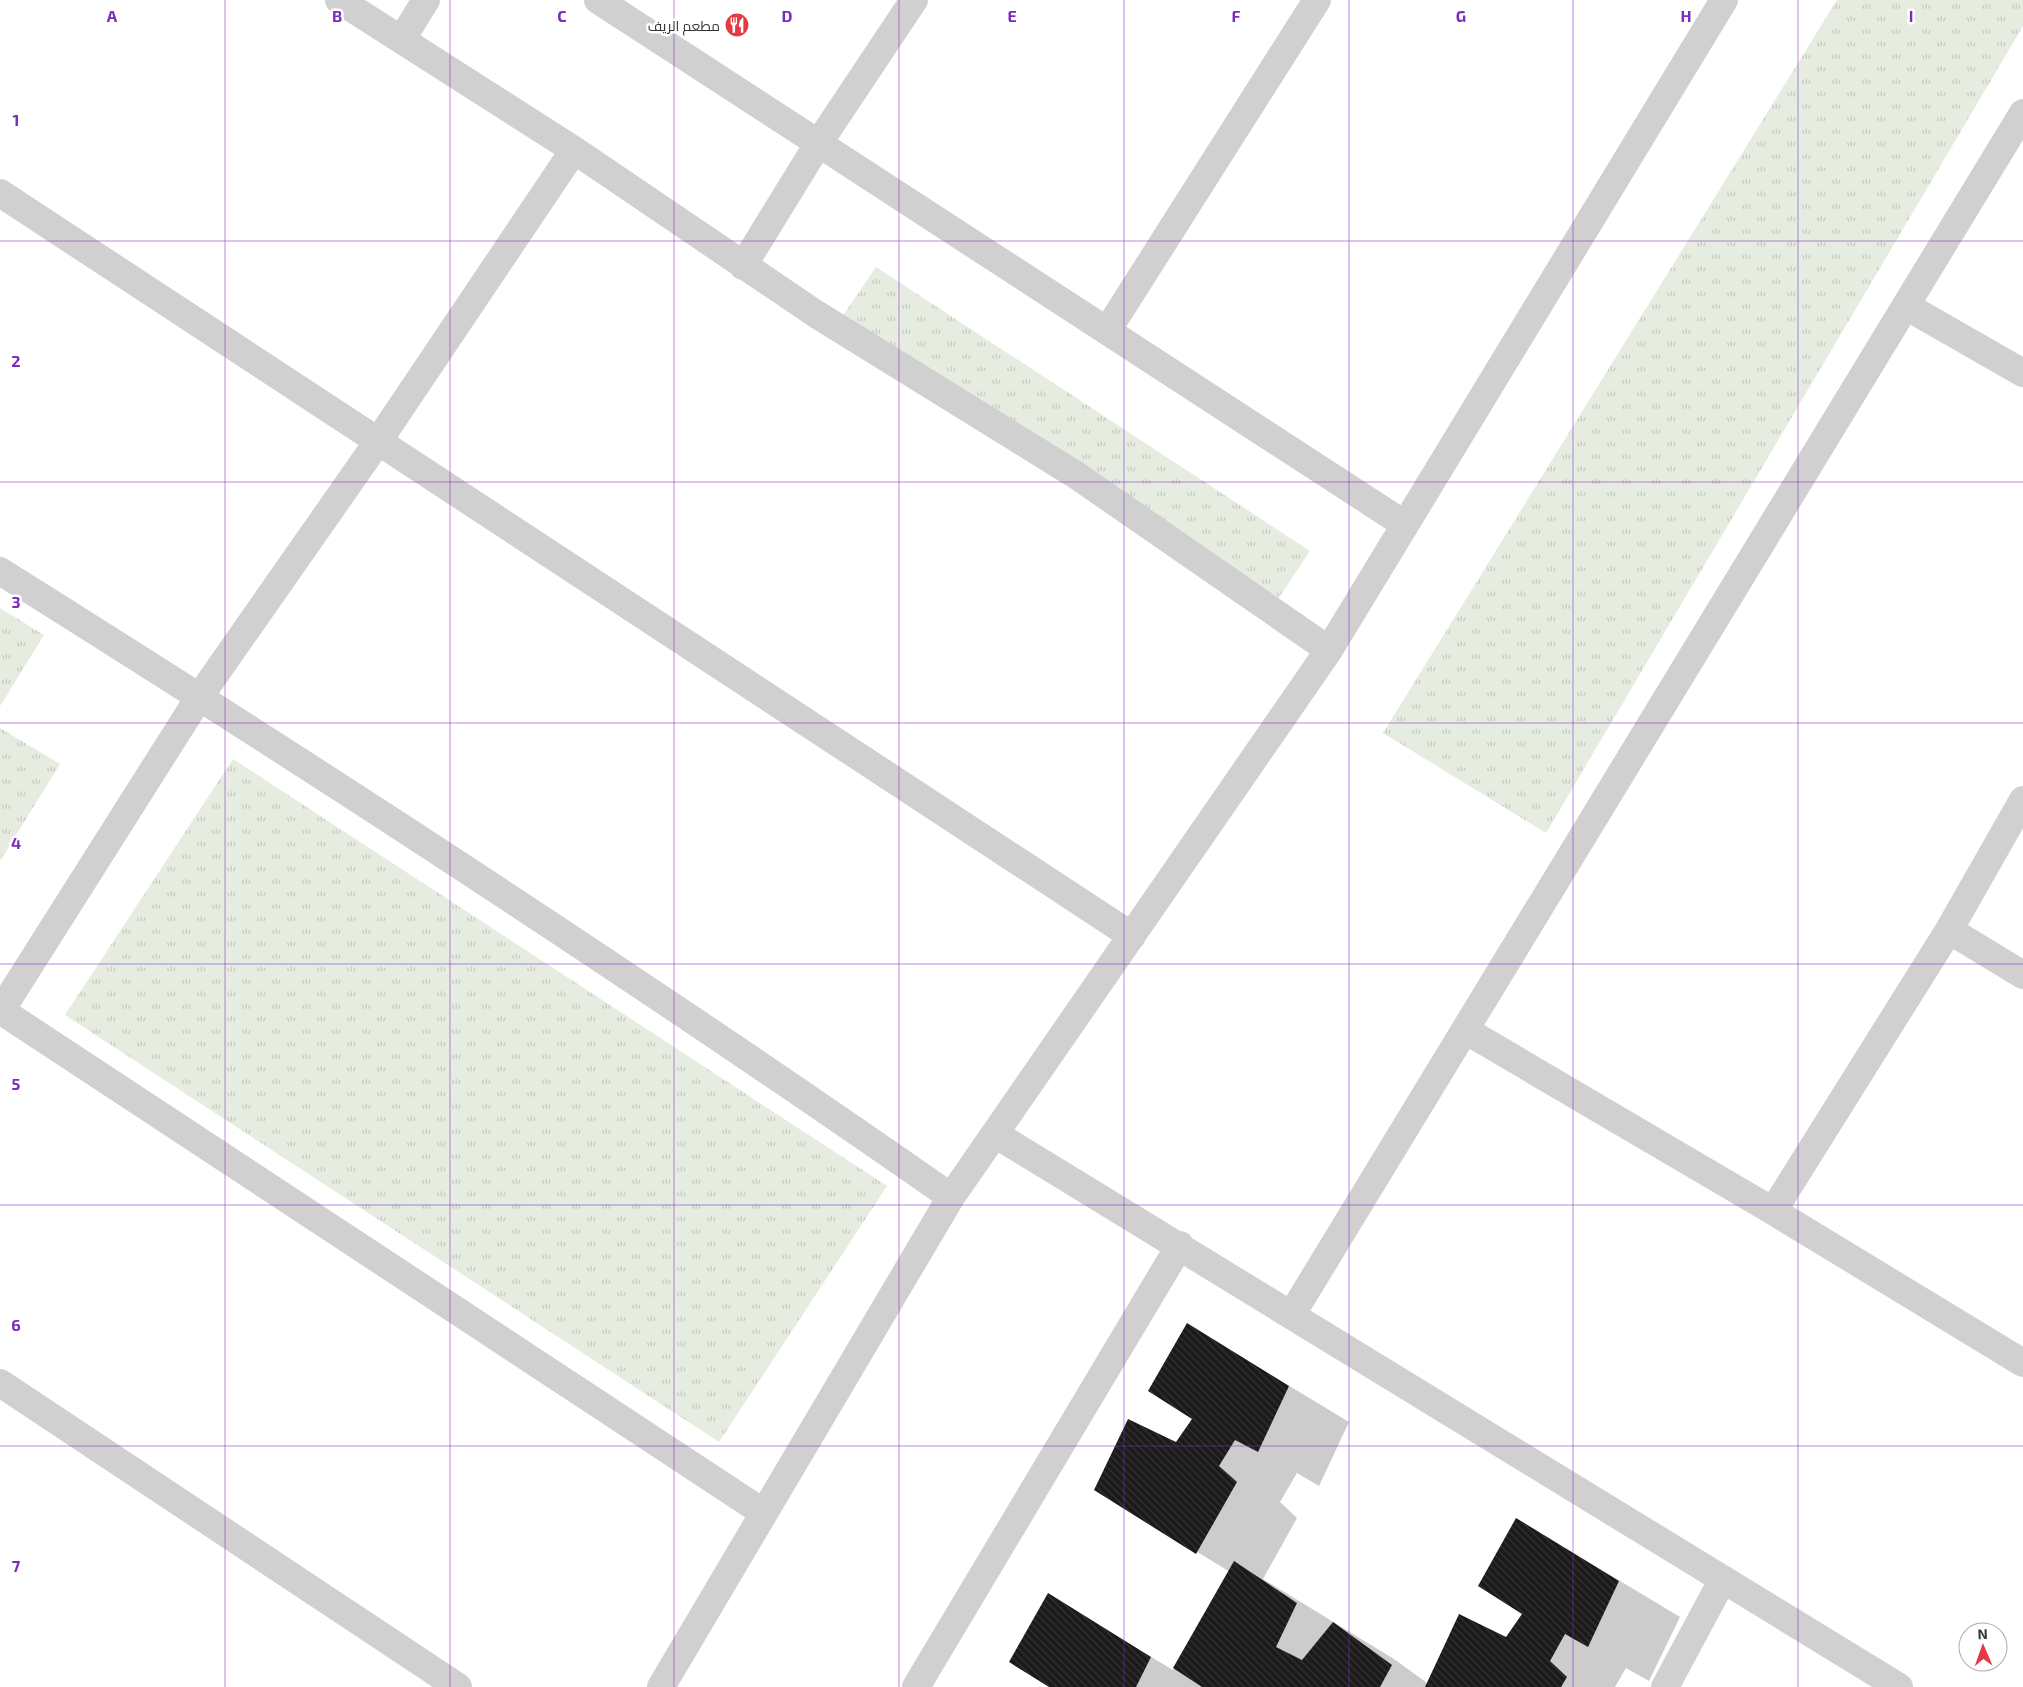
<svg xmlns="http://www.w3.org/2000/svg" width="2023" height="1687" viewBox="0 0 2023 1687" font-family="'Exo 2',Cairo,sans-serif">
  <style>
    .grass { fill: url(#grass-tufts) }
    .shadow { fill: #0003 }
    .building { fill: url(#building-back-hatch) }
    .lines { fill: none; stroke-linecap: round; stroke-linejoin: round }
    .minor { stroke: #d0d0d0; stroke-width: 28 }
    .grid { fill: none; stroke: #7b2cbf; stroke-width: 1; stroke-opacity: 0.55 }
    .labels { text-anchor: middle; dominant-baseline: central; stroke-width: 5; stroke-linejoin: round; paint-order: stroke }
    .poi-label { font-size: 14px; fill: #333; stroke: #fff; text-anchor: end }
    .grid-label { font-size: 16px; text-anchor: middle; font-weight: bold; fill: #7b2cbf; stroke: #fff; stroke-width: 5; stroke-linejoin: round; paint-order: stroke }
  </style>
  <defs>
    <pattern id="grass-tufts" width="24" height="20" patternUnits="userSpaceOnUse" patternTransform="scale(1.25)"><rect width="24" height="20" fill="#e6ecdf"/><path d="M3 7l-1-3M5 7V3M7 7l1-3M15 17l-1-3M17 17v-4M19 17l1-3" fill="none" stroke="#c6cbc0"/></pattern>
    <pattern id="building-back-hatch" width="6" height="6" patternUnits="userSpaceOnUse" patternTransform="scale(1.25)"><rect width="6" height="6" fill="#1a1a1a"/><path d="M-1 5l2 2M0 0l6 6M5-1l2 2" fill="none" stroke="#333"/></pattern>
  </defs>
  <rect width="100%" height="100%" fill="#fff"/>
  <!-- grass -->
  <path class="grass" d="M1837,0h186v26l-477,807 -163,-100z
    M876,267l434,284 -36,54 -434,-285z
    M0,608l44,27 -44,71z
    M0,728l60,36 -60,97z
    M233,759l654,427 -168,256 -654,-427z"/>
  <!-- shadow -->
  <path class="shadow" d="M1187,1324l162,98 -30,64 -22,-13 -17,29 17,16 -34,61 131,80 33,24 32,-67 47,22 18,-25 -7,-94 163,98 -31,64 -23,-13 -11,19h-563l-4,-92 125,75 57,-98 -134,-82 80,-47 18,-25z"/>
  <!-- building -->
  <path class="building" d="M1187,1323l102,63 -31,66 -23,-12 -16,26 18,16 -41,72 -102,-64 34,-71 48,23 16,-23 -44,-28z
    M1516,1518l103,63 -31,66 -23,-13 -15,27 17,16 -6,10h-136l34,-73 47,23 16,-23 -44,-28z
    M1234,1561l63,42 -21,44 26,13 31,-38 59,43 -12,22h-178l-29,-19z
    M1048,1593l103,64 -15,30h-87l-40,-25z"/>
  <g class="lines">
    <!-- minor -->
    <path class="minor" d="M339,0l235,150 242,164 260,161 253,175
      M598,0l806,524
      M402,39l24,-39
      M0,193l1132,743
      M743,266l75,-122 96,-144
      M1906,306l117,67
      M1107,331l210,-331
      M0,571c322,202 640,409 951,626
      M1949,930l74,45
      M0,1010l764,503
      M0,1012l200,-316 179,-256 195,-290
      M1465,1030l308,181 250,152
      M995,1134l904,553
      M1773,1211l176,-281 74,-130
      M1292,1314l731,-1201
      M0,1383l458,304
      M661,1687l290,-490 378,-547 395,-650
      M916,1687l264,-442
      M1665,1687l58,-108"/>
  </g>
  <!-- grid -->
  <path class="grid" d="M225,0v1687M450,0v1687M674,0v1687M899,0v1687M1124,0v1687M1349,0v1687M1573,0v1687M1798,0v1687M0,241h2023M0,482h2023M0,723h2023M0,964h2023M0,1205h2023M0,1446h2023"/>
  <!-- icons -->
  <defs>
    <symbol id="restaurant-disc" viewBox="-11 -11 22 22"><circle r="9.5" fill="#e63946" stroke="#fff"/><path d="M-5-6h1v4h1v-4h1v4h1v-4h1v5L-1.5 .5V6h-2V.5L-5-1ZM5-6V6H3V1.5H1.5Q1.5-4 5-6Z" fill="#fff"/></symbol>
  </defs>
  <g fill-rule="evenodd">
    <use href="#restaurant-disc" x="723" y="11" width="28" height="28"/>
  </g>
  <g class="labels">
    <!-- poi labels -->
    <g class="poi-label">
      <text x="720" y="25">مطعم الريف</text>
    </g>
  </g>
  <g class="grid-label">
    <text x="112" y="22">A</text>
    <text x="337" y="22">B</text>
    <text x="562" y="22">C</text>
    <text x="787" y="22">D</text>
    <text x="1012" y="22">E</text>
    <text x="1236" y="22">F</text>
    <text x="1461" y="22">G</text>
    <text x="1686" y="22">H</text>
    <text x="1911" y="22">I</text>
    <text x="16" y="126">1</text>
    <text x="16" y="367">2</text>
    <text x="16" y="608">3</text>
    <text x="16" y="849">4</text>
    <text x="16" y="1090">5</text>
    <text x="16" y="1331">6</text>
    <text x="16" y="1572">7</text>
  </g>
  <!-- north arrow -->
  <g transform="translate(1983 1647) rotate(358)"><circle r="24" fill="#ffffff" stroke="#adadad"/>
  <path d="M0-4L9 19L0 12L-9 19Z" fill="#e63946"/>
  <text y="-8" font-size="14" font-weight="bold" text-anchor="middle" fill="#333333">N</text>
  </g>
</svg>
